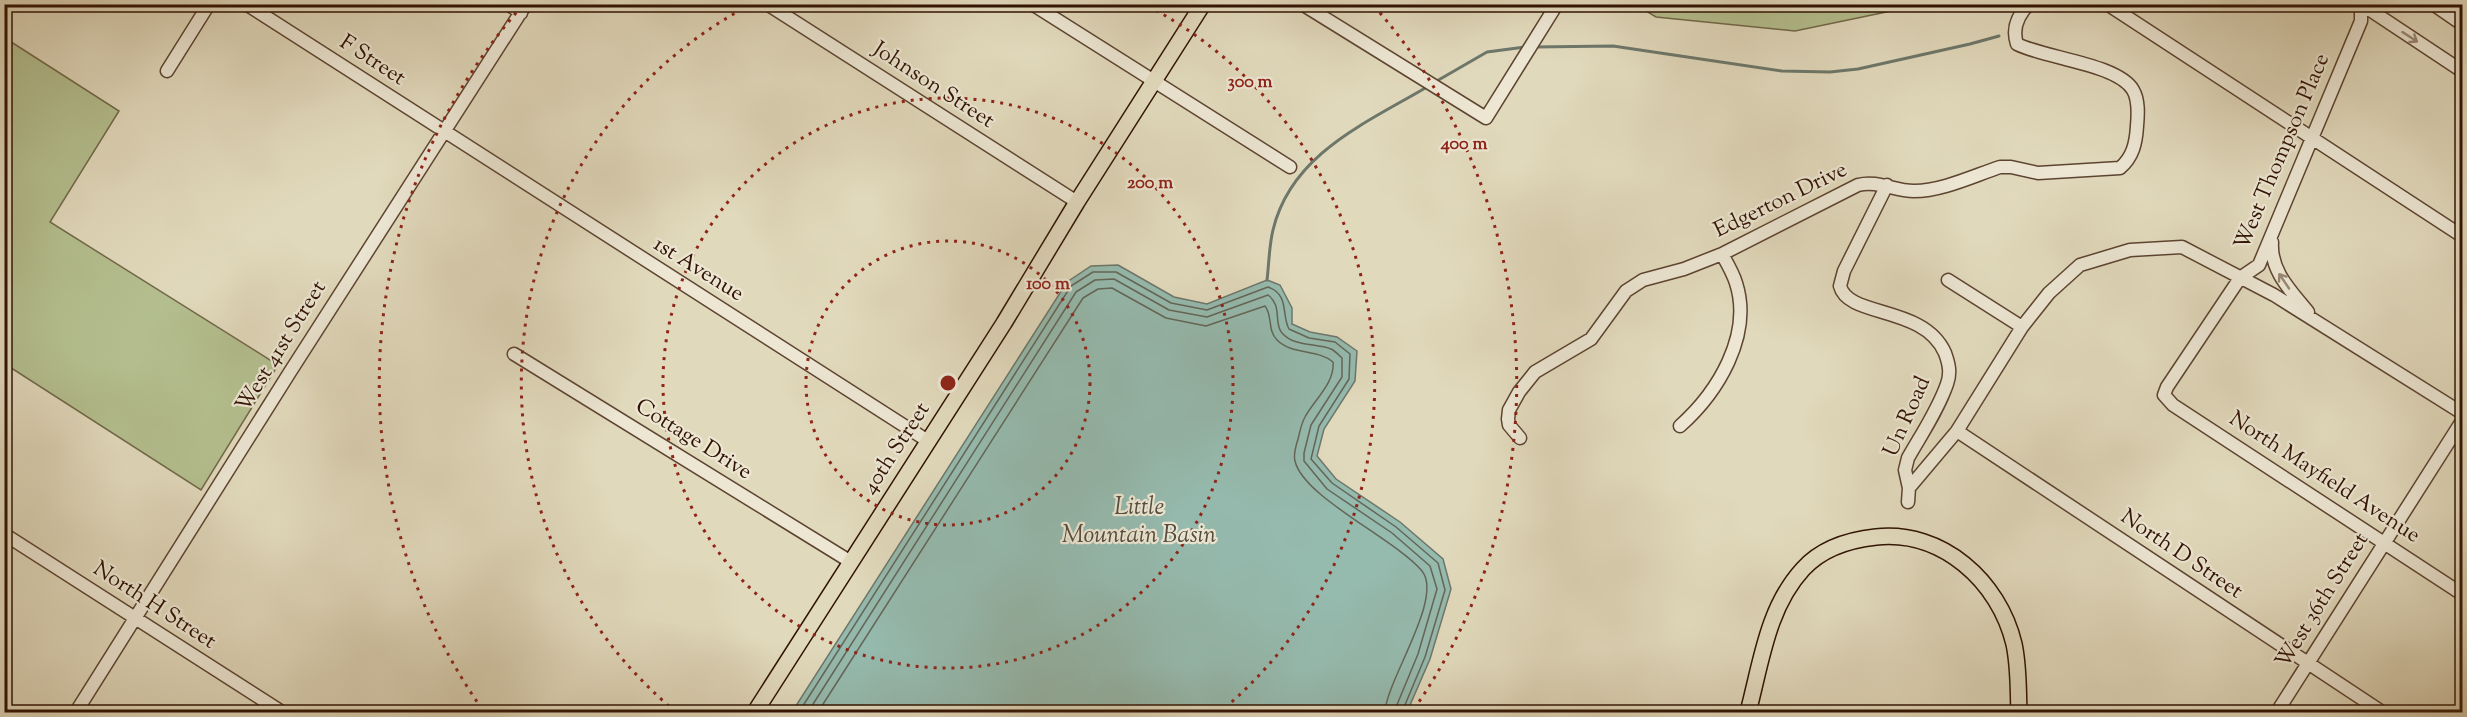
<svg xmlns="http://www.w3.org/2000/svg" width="2467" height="717" viewBox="0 0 2467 717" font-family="'Sorts Mill Goudy',serif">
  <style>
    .green { fill: #b4bf8f; stroke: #726949; stroke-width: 1.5 }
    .water { fill: #95baae; stroke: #6d776a; stroke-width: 1.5 }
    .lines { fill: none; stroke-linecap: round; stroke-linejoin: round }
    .shore { stroke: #636658; stroke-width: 1.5 }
    .stream { stroke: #6d776a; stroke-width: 3 }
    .minor-casing { stroke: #5d4431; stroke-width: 15 }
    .major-casing { stroke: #311303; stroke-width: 18 }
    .minor { stroke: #ece6d3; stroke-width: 12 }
    .major { stroke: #e1d9bc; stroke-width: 15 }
    .oneway { stroke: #988775 }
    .ring { fill: none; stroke: #8f2418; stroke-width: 3; stroke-dasharray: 3 6 }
    .labels { text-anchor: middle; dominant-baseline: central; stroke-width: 4.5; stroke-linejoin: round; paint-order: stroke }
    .street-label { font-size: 22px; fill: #311303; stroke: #ece6d3 }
    .water-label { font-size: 24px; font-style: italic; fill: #544d3f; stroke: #ece6d3 }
    .centre { fill: #8f2418; stroke: #ece6d3; stroke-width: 3 }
    .ring-label { font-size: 18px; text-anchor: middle; font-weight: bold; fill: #8f2418; stroke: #ece6d3; stroke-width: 4.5; stroke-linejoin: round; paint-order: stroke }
  </style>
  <rect width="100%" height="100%" fill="#e1d9bc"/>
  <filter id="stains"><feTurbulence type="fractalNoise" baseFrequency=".00333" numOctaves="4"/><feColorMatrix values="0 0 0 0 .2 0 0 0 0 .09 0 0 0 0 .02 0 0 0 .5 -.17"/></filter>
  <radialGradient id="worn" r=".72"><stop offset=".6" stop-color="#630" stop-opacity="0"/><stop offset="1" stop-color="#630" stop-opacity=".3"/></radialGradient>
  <!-- green -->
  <path class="green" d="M1636,5h284l-125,26 -139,-14z
    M5,38l114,73 -69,111 228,143 -77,125 -196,-126z"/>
  <!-- water -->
  <path class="water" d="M1118,265l56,32 33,7 60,-24 13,5 12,23v16l18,8 27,5 20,14 -2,30 -31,48 -7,27 19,23 64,43 43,37 8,30 -21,70 -23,53h-615l275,-430 24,-16z"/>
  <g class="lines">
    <!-- shore -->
    <path class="shore" d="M799,712l272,-426 22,-14h23l55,31 36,7 61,-23c22,8 13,28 21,42l20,9 26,4 15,12 -1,25 -30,47 -8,33 21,24 64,44 42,36 7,27 -20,67 -23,55
      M808,712l268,-420 19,-12 19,-1 55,31 38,7 61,-22c15,11 5,28 14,38 12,14 34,10 49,16 4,2 8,6 11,9v19l-31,48 -7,28v8l23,28 65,44 38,33 7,23 -19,65 -24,58
      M818,712l265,-414 15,-9 14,-1 54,30 40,8 59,-20c8,10 2,24 12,34 15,15 41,9 56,22 2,21 -19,38 -28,55 -4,7 -5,15 -7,22 -2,7 -5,15 -3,22 8,36 100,78 127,110 22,27 -36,110 -37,141"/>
    <!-- stream -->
    <path class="stream" d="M1535,47l78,-1 169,25 48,1 28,-3 112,-25 29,-8
      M1435,82l52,-30 38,-5
      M1267,280c2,-16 2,-34 6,-50 18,-76 93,-107 154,-143"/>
    <defs>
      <path id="minor" d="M246,4l682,437
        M508,4l13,9
        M767,4l310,198
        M1032,4l258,163
        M1302,4l184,114 71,-114
        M2107,4l355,232
        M2361,4v17l-102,244 -19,13 -73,109 -3,8 9,10 289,189
        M2361,4l101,67
        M2433,4l29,20
        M167,71l42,-67
        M1887,185l-43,86 -4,15c8,32 84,19 105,67 4,11 6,20 2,31 -9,26 -26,51 -39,74l-3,12 4,18
        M2272,242c-2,29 19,49 36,70
        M1948,280l74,47
        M514,354l337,208
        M1680,426c37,-33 73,-90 56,-143 -3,-10 -9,-20 -14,-29
        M1957,431l425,281
        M1520,438l-11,-13 -1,-6 1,-9 10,-18 16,-20 56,-33 35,-48 17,-11 41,-11 38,-15 136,-69c20,-5 36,6 56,6 28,0 59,-15 86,-24h11l27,6 82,-5c13,-11 16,-25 17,-42 1,-11 2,-26 -4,-36 -15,-26 -89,-32 -116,-46 -5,-15 0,-28 12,-40
        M1908,502l1,-14 48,-57 65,-104 27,-34 31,-28 50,-15 52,-3 92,48 188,118
        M4,534l278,178
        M76,712l214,-340 236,-368
        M2277,712l185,-291"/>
      <path id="major" d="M755,712l249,-389 73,-121 126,-198
        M1748,712c13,-48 19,-104 55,-143 19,-21 45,-29 73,-32 66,-7 123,44 138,107 5,23 4,46 5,68"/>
    </defs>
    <!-- minor casing -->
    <use href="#minor" class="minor-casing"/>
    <!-- major casing -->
    <use href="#major" class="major-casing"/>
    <!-- minor -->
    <use href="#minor" class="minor"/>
    <!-- major -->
    <use href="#major" class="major"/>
  </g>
  <!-- one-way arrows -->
  <defs><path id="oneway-shaft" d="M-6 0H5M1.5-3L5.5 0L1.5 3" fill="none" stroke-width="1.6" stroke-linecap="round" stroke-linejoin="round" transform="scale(1.5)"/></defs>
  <g class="oneway">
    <use href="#oneway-shaft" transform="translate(2410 37) rotate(33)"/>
    <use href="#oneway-shaft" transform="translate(2284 281) rotate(-124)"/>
  </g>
  <!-- distance rings -->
  <g class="ring">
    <circle cx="948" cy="383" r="142"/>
    <circle cx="948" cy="383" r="285"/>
    <path d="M676 712A427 427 0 0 1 748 6M1148 6A427 427 0 0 1 1220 712"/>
    <path d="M482 709A569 569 0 0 1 522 6M1374 6A569 569 0 0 1 1414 709"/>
  </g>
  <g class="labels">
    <!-- street labels -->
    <g class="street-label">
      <text transform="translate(372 61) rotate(33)">F Street</text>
      <text transform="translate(933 86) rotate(33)">Johnson Street</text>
      <text transform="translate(2283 152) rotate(-67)">West Thompson Place</text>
      <text transform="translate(1781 201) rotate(-26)">Edgerton Drive</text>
      <text transform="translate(698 270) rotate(32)">1st Avenue</text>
      <text transform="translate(282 347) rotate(-58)">West 41st Street</text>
      <text transform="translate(1908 417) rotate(-66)">Un Road</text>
      <text transform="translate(693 440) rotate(32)">Cottage Drive</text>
      <text transform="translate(897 449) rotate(-57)">40th Street</text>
      <text transform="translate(2324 478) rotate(33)">North Mayfield Avenue</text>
      <text transform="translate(2181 555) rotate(34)">North D Street</text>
      <text transform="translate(2323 601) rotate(-58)">West 36th Street</text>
      <text transform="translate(154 606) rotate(33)">North H Street</text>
    </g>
    <!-- water labels -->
    <g class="water-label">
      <text x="1139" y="508">Little<tspan x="1139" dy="28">Mountain Basin</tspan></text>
    </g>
  </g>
  <circle cx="948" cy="383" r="9" class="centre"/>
  <g class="ring-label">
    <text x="1250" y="87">300 m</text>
    <text x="1464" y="149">400 m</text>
    <text x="1150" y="188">200 m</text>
    <text x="1048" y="289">100 m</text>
  </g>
  <!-- margin -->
  <rect width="2467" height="717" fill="none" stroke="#e1d9bc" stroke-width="24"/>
  <rect x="6" y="6" width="2455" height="705" fill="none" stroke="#311303" stroke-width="3"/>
  <rect x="12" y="12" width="2443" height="693" fill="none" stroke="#311303" stroke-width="1.5"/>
  <rect width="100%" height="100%" filter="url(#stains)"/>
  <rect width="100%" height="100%" fill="url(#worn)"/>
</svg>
